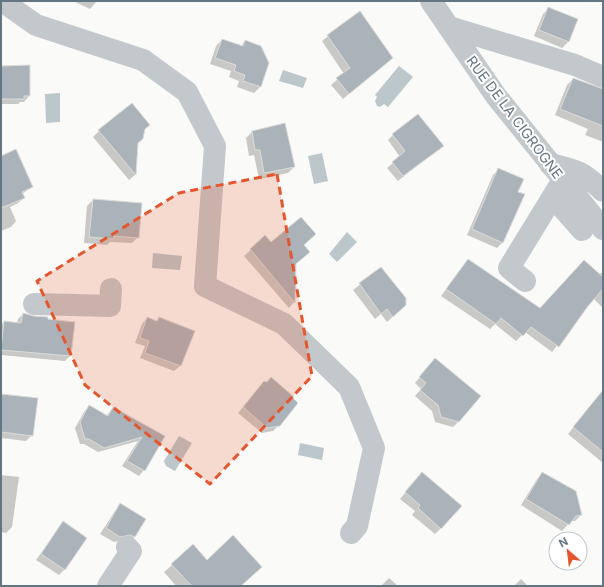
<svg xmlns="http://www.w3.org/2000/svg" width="604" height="587" viewBox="0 0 604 587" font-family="Inter,sans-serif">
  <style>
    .water { fill: #bbc7cb }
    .shadow { fill: #0003 }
    .building { fill: #aab3b9; stroke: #dcdcda }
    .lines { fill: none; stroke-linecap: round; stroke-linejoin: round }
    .minor { stroke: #c3c8cc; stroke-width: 22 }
    .marked { fill: #e4572e; fill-opacity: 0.2; stroke: #e4572e; stroke-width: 3; stroke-dasharray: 8 5; stroke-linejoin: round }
    .labels { text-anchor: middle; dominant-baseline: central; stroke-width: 4; stroke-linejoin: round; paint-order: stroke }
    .street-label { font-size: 14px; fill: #657683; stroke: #fff }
  </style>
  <rect width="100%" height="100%" fill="#fafaf8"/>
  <!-- water -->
  <path class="water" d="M399,66l14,11 -25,30 -4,-3 -4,3 -3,-1 -2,-5 2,-4 -2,-2z
    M283,70l24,8 -4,10 -24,-7z
    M60,93v29l-14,1 -1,-29z
    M322,153l6,28 -14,3 -6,-28z
    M347,232l10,10 -20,20 -8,-8z
    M153,253l29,3 -2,14 -28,-2z
    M179,436l13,7 -17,28 -9,-5 -2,-5z
    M300,443l24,5 -2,12 -24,-5z"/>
  <!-- shadow -->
  <path class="shadow" d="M73,1h24l-7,8z
    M549,8l27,11 -8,23 -6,6 -28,-12 9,-22z
    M360,12l26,51 -43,36 -12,-14 13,-11 -22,-33z
    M222,40l19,6 4,-5 23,22 -8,24 -6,6 -17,-6 2,-6 -10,-4 2,-6 -21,-7 6,-18z
    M1,67l28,29 -5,6h-4l-2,2h-17z
    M573,79l30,10v51l-2,1 -16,-6 3,-6 -33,-14 12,-30z
    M285,125l9,42 -6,6 -29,6 -5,-24 -5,1 -3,-18 6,-6z
    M99,131l38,13 -2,31 -6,5 -36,-43z
    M393,135l49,11 -44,35 -11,-13 13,-11 -12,-17z
    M1,157l31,30 -10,7 2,4 -6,5 -8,4 6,14 -5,6 -10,4z
    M499,169l4,73 -6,6 -30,-13 26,-60z
    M93,200l45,37 -6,6 -22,-1 -3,3 -23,-2 3,-37z
    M265,237l6,7 32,1 -8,20 -1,37 -5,6 -45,-52z
    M468,260l72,49 63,-37v36l-9,-9 -42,53 -27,-20 -9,9 -21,-17 -5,5 -49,-33z
    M381,268l18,43 -12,11 -6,-8 -6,5 -22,-29z
    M23,314l10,4 37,38 -5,5 -64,-6v-30l3,-3 13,2 1,-5z
    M147,318l9,4 3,-3 21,47 -6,5 -34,-13 5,-12 -10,-3 7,-19z
    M430,365l29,56 -6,6 -18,-5 -3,-11 -17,-15 6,-7 -6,-6z
    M259,388l20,37 -6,6 -11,2 -24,-20z
    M1,395l31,40 -6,6 -25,-3z
    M603,402v61l-35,-29 24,-30z
    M89,406l17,10 7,-8 50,29 -19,33 -5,6 -17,-10 16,-25 -40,11 -14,-8h-4l-5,-16 9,-16z
    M543,473l38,42 -6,6h-4l-9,10 -41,-26 16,-26z
    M1,475l18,2 -7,50 -6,6 -5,-1z
    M416,480l25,48 -6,6 -23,-19 3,-4 -15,-12z
    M121,505l23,14 -10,18 -6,6 -5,-3 -9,2 -14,-8 15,-23z
    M63,522l2,47 -6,6 -23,-15z
    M172,565l68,21h-64l-12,-14z
    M389,578l9,8h-17z
    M521,579l7,7h-14z"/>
  <!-- building -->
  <path class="building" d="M548,7l30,12 -9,23 -30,-12z
    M360,11l33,47 -44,36 -13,-16 14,-10 -23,-33z
    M222,39l21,7 2,-6 16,6 8,17 -8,24 -18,-6 2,-6 -11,-4 2,-6 -21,-7z
    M30,65v31h-6v3h-23v-33z
    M573,78l30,11v37l-43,-17z
    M132,103l18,22 -5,4 -2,10 -5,4 -2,32 -38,-45z
    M418,114l26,32 -41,30 -11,-14 13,-11 -13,-17z
    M285,123l10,44 -31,6 -4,-23h-5l-3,-19z
    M16,149l17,38 -11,5 3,6 -24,10v-52z
    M498,168l26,11 -6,13 7,2 -22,49 -31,-14z
    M93,199l49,4 -3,35 -25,-2v3l-25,-2z
    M301,217l15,17 -12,11 6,7 -14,12 -1,39 -45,-54 15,-14 6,7z
    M468,259l72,49 44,-48 19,17v12l-15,17 -29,41 -28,-20 -8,9 -22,-18 -5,6 -50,-35z
    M381,267l25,31v7l-13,12 -6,-8 -6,5 -22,-31z
    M23,313l11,3 14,1v2l27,3 -4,34 -70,-6 3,-29 17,2z
    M147,317l10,4 2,-4 36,14 -14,35 -36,-13 4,-12 -9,-3z
    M435,358l46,38 -22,26 -18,-5 -3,-12 -18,-15 6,-7 -7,-6z
    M271,377l23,20 -1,1 5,5 -18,23 -13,2 -24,-21 21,-26 3,1z
    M603,390v62l-30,-25z
    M1,394l37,4 -5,38 -32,-4z
    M89,405l19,11 5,-9 52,29 -20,35 -18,-10 15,-24 -38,11 -15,-9h-4l-5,-17z
    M422,472l40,34 -21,23 -23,-21 2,-3 -15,-13z
    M542,472l34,19 6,24 -6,1 -7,9 -43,-26z
    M120,503l26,16 -11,18 -5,-2 -10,2 -14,-9z
    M63,521l24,17 -22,32 -24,-16z
    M233,535l29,32 -21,19h-49l-21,-22 22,-20 14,16z"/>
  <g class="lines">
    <!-- minor -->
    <path class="minor" d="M2,1l34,24 107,35 44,32 28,54 -10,140 79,38 65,63 25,61 -17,78 -6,7
      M431,1l65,95 107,133
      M449,27l126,38 28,12
      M550,164c28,7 32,7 53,27
      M553,197l29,33
      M525,281l-16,-13 54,-88
      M34,304l76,2 1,-17
      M108,586l23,-35 -4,-4"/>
  </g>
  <!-- marked area -->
  <path class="marked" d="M277,174l35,202 -102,108 -125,-99 -48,-104 142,-88z"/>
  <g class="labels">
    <!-- street labels -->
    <g class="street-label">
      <text transform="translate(515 117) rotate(53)">RUE DE LA CIGROGNE</text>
    </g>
  </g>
  <!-- border -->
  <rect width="604" height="587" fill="none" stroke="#657683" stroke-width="4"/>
  <!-- north arrow -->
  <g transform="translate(568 551) rotate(332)"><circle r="19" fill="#ffffff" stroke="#c1c8cd"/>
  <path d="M0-3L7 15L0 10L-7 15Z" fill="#e4572e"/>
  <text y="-6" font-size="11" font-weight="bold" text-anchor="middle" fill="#657683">N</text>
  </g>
</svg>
